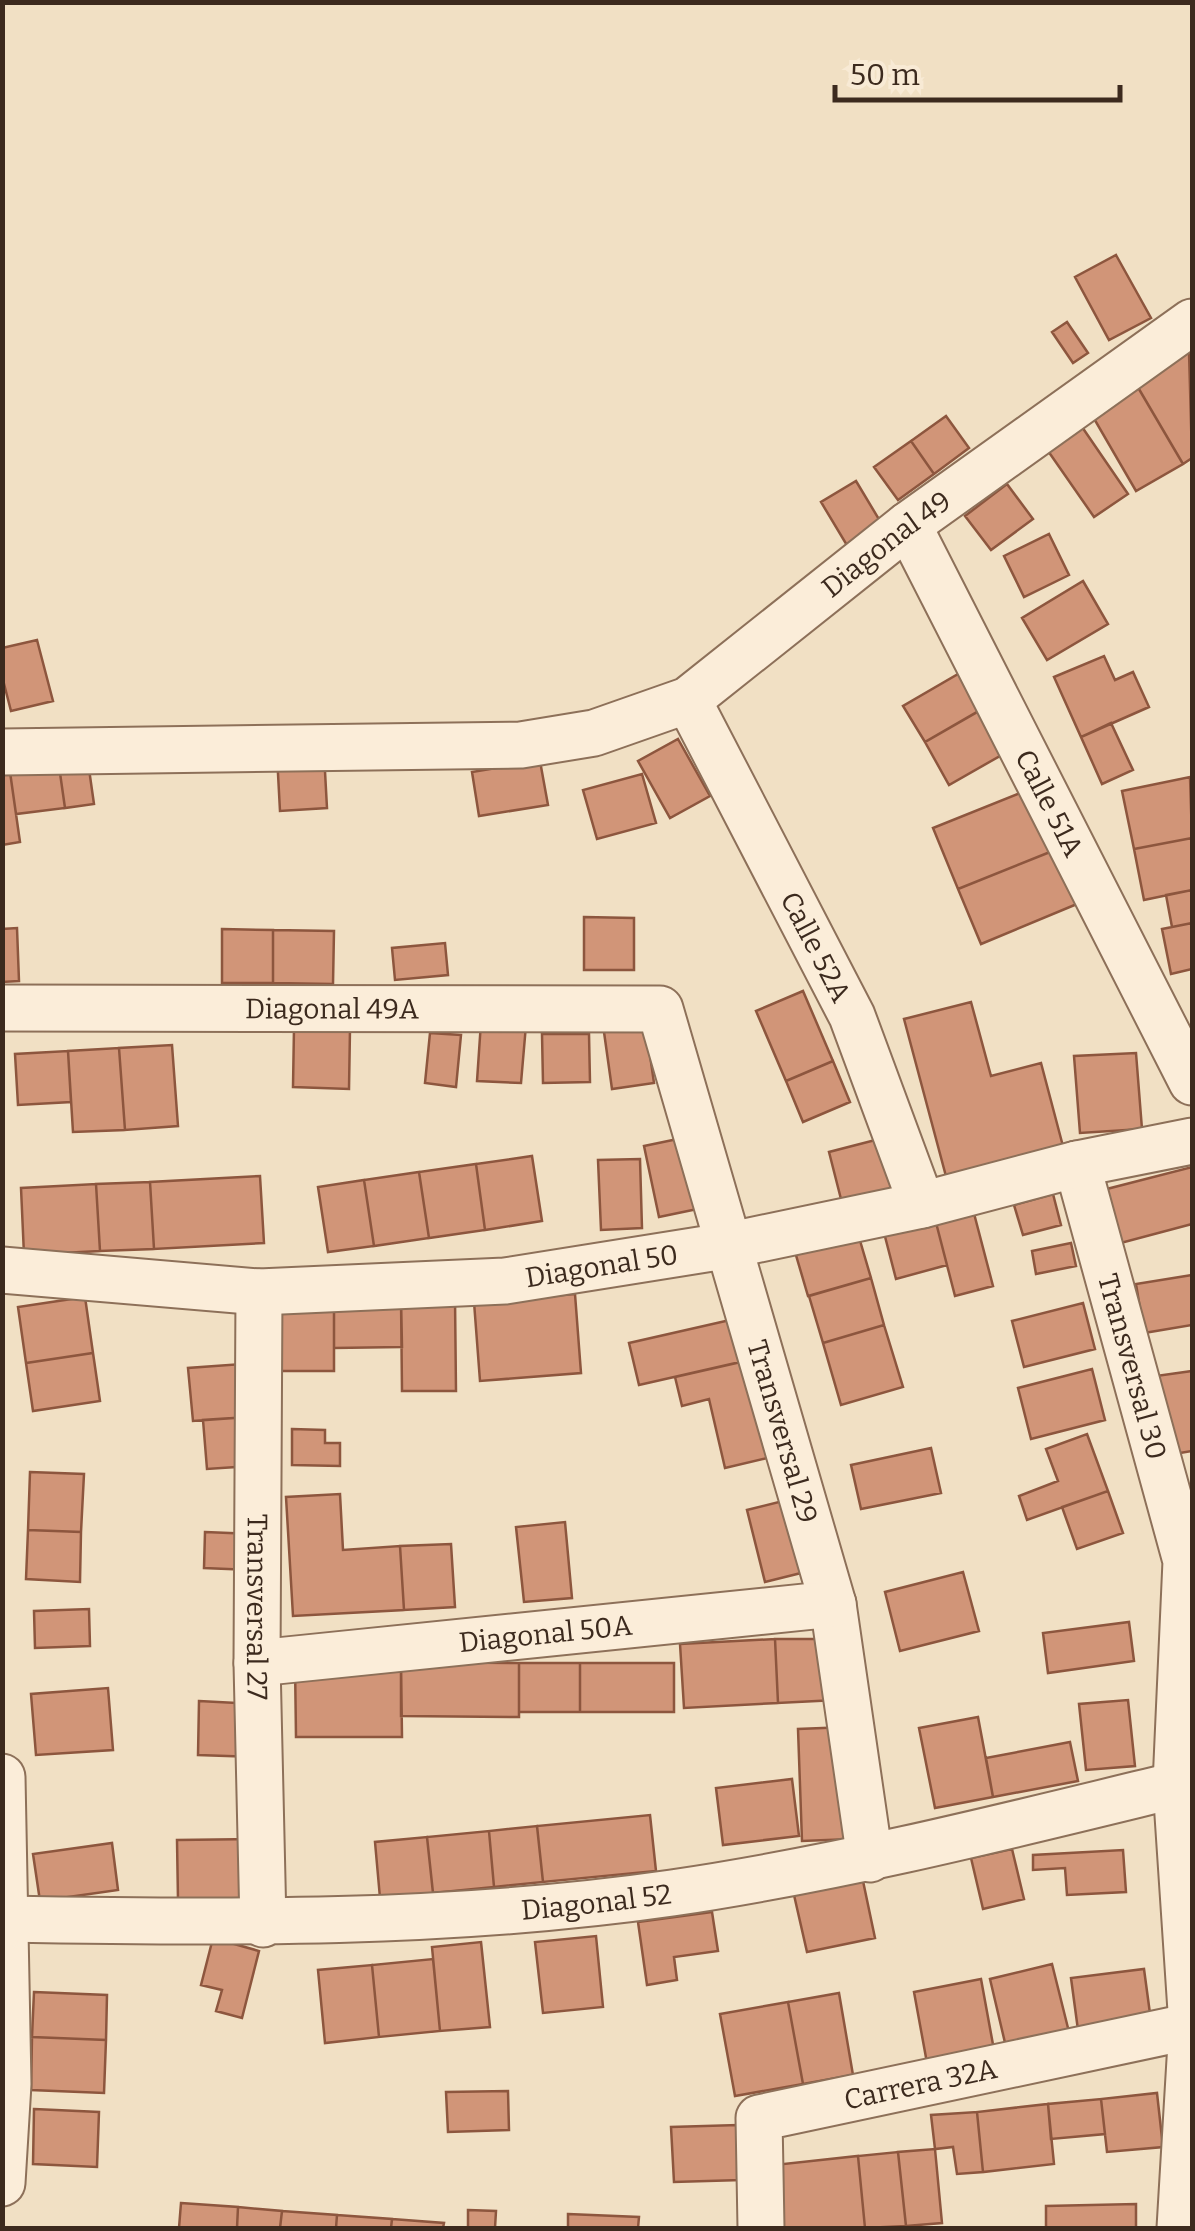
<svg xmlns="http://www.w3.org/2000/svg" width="1195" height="2231" viewBox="0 0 1195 2231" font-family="Bitter,serif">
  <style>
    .building { fill: #d19578; stroke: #8d563e; stroke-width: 2.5 }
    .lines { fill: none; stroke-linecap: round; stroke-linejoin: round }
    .minor-casing { stroke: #8d7059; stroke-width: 49 }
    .minor { stroke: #fbedd9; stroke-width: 45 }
    .labels { text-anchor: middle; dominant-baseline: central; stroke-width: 9; stroke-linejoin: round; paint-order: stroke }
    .street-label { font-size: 28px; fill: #3c2a1e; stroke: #f8ead5 }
  </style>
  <rect width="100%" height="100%" fill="#f1e0c4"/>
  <!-- building -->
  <path class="building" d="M1116,255l35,63 -42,22 -34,-63z
    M1067,322l21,31 -15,10 -21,-31z
    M1189,352l3,106 -9,6 -47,-80z
    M1136,384l47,80 -47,27 -47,-81z
    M946,416l23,32 -35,26 -23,-33z
    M1080,424l48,70 -34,23 -48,-69z
    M911,441l23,33 -36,26 -24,-33z
    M856,481l33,55 -35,21 -33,-55z
    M1007,484l26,35 -42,31 -26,-34z
    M1049,534l20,41 -45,22 -20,-41z
    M1083,581l25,43 -61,36 -25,-42z
    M37,640l16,61 -42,10 -9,-35v-28z
    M1104,656l11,24 18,-8 16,35 -68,30 -27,-60z
    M965,670l21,37 -61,35 -22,-36z
    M989,705l25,43 -65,37 -24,-43z
    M1111,723l22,47 -31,14 -21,-47z
    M678,739l32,57 -40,22 -32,-57z
    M324,753l3,55 -47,3 -3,-56z
    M87,755l7,49 -29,4 -7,-49z
    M58,759l7,49 -49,6 -7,-49z
    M540,761l8,44 -69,11 -7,-44z
    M9,765l11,77 -18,3v-79z
    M642,774l14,49 -59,16 -14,-49z
    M1190,777l2,61 -58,11 -12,-58z
    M1030,789l25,61 -97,39 -25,-61z
    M1192,838v52l-48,10 -10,-51z
    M1055,850l22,54 -96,40 -23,-55z
    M1192,890v33l-20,4 -6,-32z
    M584,917l50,1v52h-50z
    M1192,923v46l-21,5 -9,-45z
    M17,928l2,53 -17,1v-53z
    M222,929l51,1v53h-51z
    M273,930l61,1 -1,53 -60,-1z
    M445,943l3,32 -53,5 -3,-32z
    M803,991l30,70 -47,20 -30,-70z
    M971,1002l20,74 50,-13 23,87 -117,30 -43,-161z
    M481,1022l45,3 -5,58 -44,-2z
    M646,1027l8,56 -42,6 -8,-57z
    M294,1028l56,1 -1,60 -56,-2z
    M430,1033l31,2 -5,52 -31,-4z
    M542,1034h47l1,48 -47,1z
    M172,1045l6,81 -53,4 -6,-82z
    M119,1048l6,82 -52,2 -5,-81z
    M68,1051l3,51 -53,3 -3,-51z
    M1136,1053l6,76 -62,4 -6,-77z
    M833,1061l17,41 -47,20 -17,-41z
    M692,1136l15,71 -48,10 -15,-71z
    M883,1138l13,51 -54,14 -13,-51z
    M532,1156l10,65 -57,9 -9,-66z
    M640,1159l2,69 -41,2 -3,-70z
    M476,1164l9,66 -56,8 -10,-66z
    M1192,1167v57l-75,20 -14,-54z
    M419,1172l10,66 -55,8 -10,-66z
    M260,1176l4,67 -110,6 -4,-67z
    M364,1180l10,66 -46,6 -10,-65z
    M150,1182l4,67 -54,2 -4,-67z
    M96,1184l4,67 -76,4 -3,-67z
    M1053,1194l8,31 -38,10 -9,-30z
    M971,1202l22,84 -38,10 -22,-85z
    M933,1211l14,54 -51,14 -14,-54z
    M856,1227l15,51 -63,18 -15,-51z
    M1071,1243l5,23 -40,8 -4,-23z
    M1192,1275v50l-48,8 -8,-49z
    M871,1278l13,47 -61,18 -14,-47z
    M575,1294l6,79 -101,8 -6,-79z
    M85,1297l8,56 -67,10 -8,-56z
    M281,1298h53v73h-53z
    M334,1298h67l1,49 -68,1z
    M401,1298h54l1,93h-54z
    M1083,1303l12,46 -71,18 -12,-46z
    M730,1320l10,42 -101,23 -10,-42z
    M884,1325l19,62 -62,18 -18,-62z
    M93,1353l7,48 -67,10 -7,-48z
    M754,1359l22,97 -51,12 -16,-69 -27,7 -7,-29z
    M242,1364l5,53 -54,4 -5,-53z
    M1092,1369l13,51 -74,19 -13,-51z
    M1192,1371v80l-24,4 -12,-79z
    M247,1417l4,49 -44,3 -4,-49z
    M292,1429l33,1v13h15v23l-48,-1z
    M1087,1434l21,57 -81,29 -8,-24 39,-15 -12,-32z
    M931,1448l10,45 -80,16 -10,-44z
    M30,1472l54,2 -3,58 -53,-2z
    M1108,1491l15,42 -46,16 -15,-42z
    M340,1494l3,56 57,-4 4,64 -111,6 -7,-119z
    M791,1499l18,72 -44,11 -18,-72z
    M565,1522l7,76 -48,4 -8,-75z
    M28,1530l53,2 -1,50 -54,-3z
    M205,1532l48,2 -2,36 -47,-2z
    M451,1544l4,63 -51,3 -4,-64z
    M963,1572l16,59 -79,20 -15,-59z
    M89,1609l1,37 -55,2 -1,-37z
    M1129,1622l5,39 -86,12 -5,-40z
    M775,1639h55l6,61 -58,3z
    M775,1639l3,64 -94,5 -4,-64z
    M401,1662l118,1v54l-118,-1z
    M401,1662l1,75h-106l-1,-74z
    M519,1663h61v49h-61z
    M580,1663h94v49h-94z
    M108,1688l5,62 -77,5 -5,-61z
    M1128,1700l7,66 -49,4 -7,-66z
    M199,1701l58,3 -1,53 -58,-2z
    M978,1717l15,80 -58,11 -16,-80z
    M847,1727l5,112 -50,2 -4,-112z
    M1070,1742l8,39 -85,16 -7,-39z
    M792,1779l7,57 -76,9 -7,-57z
    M650,1815l6,56 -113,11 -6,-56z
    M537,1826l6,56 -49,5 -5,-56z
    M489,1831l5,56 -61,6 -6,-56z
    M427,1837l6,56 -53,5 -5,-56z
    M257,1839l1,61h-80l-1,-60z
    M112,1843l6,47 -78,11 -7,-47z
    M1012,1849l12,50 -41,10 -12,-51z
    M1123,1850l3,42 -59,3 -2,-27 -32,2v-15z
    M863,1881l12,57 -68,14 -13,-57z
    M712,1912l6,39 -44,6 3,23 -30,5 -9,-63z
    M596,1936l7,71 -60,6 -8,-71z
    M213,1938l46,13 -17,67 -26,-7 6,-21 -21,-5z
    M481,1942l9,85 -50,4 -8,-84z
    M433,1959l7,72 -61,6 -7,-72z
    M1052,1964l17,68 -63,15 -16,-68z
    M372,1965l7,72 -54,6 -7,-73z
    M1144,1969l7,52 -73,9 -7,-52z
    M981,1979l13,71 -67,13 -13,-71z
    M34,1992l73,3 -1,45 -74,-3z
    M839,1993l14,82 -50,9 -15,-82z
    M788,2002l15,82 -68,12 -15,-82z
    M32,2037l74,3 -2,53 -73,-3z
    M508,2091l1,39 -61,2 -2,-40z
    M1157,2093l6,54 -56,5 -6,-53z
    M1101,2099l4,35 -54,5 -3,-35z
    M1048,2104l6,60 -71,8 -6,-60z
    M34,2109l65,3 -2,55 -64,-3z
    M977,2112l6,60 -26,2 -4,-27 -18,2 -4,-34z
    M738,2125l3,55 -67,2 -3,-55z
    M935,2149l7,74 -36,3 -8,-74z
    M898,2152l8,74 -41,2 -7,-72z
    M858,2156l7,72h-85l-6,-63z
    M181,2203l57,4 -1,21h-58z
    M1136,2204v24h-90v-22z
    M238,2207l44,4 -2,17h-43z
    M468,2210l28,1 -1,17h-27z
    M282,2211l55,4 -1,13h-56z
    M568,2214l71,3 -1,11h-70z
    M337,2215l55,4 -1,9h-55z
    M392,2219l52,4 -1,5h-52z"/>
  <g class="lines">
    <defs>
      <g id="minor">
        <path id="s1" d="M908,525l284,557"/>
        <path id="s2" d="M688,700l164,316 70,189"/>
        <path id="s3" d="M2,752l519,-7 73,-12 94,-33 220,-175 284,-203"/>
        <path id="s4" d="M2,1008l658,1 173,595 37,255"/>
        <path id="s5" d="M1077,1164l109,397 -10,224 16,241 -12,202"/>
        <path id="s6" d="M2,1270l257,22 246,-11 226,-36 191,-40 155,-41 115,-23"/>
        <path id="s7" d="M259,1292l-2,371 6,261"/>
        <path id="s8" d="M257,1663l576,-59"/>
        <path d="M2,1777l6,307 -6,99"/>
        <path id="s9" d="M5,1919c223,4 445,6 667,-26 170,-25 336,-67 504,-108"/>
        <path id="s10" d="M761,2228l-2,-110 433,-92"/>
      </g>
    </defs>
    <!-- minor casing -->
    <use href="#minor" class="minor-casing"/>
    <!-- minor -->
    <use href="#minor" class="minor"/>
  </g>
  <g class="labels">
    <!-- street labels -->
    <g class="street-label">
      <text stroke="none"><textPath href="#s3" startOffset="945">Diagonal 49</textPath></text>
      <text stroke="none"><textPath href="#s1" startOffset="312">Calle 51A</textPath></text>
      <text stroke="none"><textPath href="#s2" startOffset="278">Calle 52A</textPath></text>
      <text stroke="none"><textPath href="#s4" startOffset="330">Diagonal 49A</textPath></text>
      <text stroke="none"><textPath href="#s6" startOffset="602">Diagonal 50</textPath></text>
      <text stroke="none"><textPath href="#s5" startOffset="210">Transversal 30</textPath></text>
      <text stroke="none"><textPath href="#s4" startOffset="1098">Transversal 29</textPath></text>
      <text stroke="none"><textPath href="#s7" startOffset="315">Transversal 27</textPath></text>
      <text stroke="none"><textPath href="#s8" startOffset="290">Diagonal 50A</textPath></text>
      <text stroke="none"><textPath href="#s9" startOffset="592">Diagonal 52</textPath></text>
      <text stroke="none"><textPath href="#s10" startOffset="275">Carrera 32A</textPath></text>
    </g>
  </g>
  <!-- border -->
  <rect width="1195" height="2231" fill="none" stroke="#3c2a1e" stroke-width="10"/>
  <!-- scale -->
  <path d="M835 85v15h285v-15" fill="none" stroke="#3c2a1e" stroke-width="5"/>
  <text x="850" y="85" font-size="30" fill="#3c2a1e" stroke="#f8ead5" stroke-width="8" paint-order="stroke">50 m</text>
</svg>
